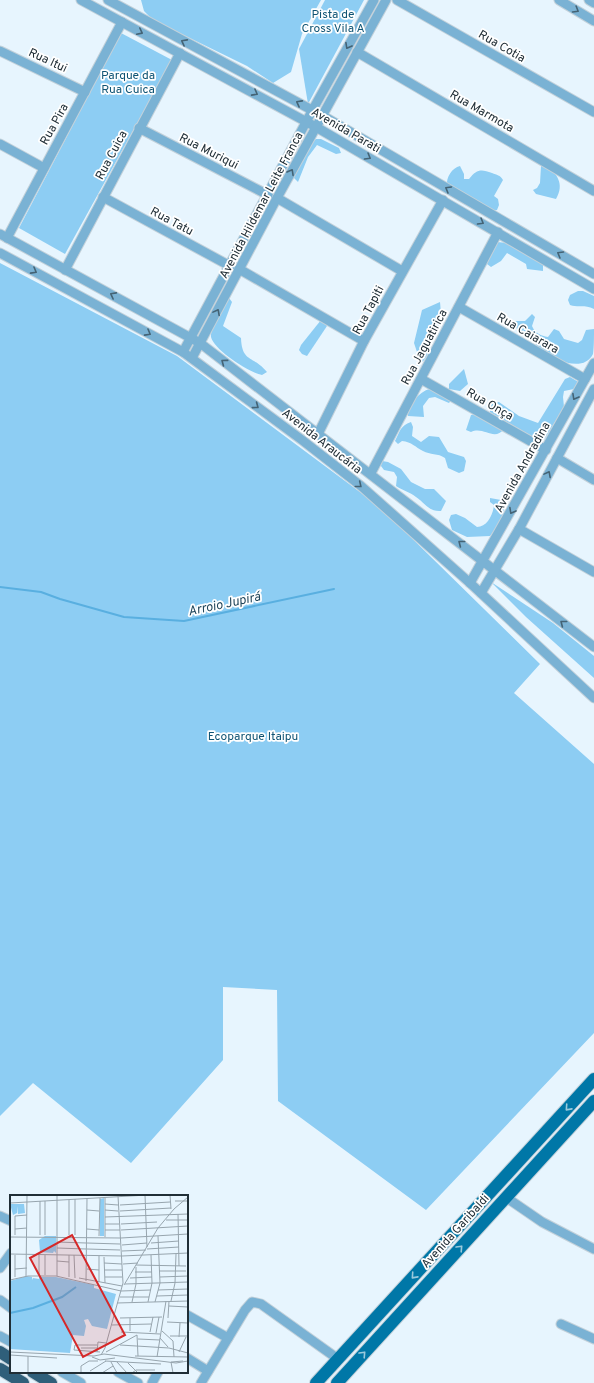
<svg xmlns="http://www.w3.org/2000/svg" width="594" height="1383" font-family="Overpass,sans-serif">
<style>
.green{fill:#8dcdf3}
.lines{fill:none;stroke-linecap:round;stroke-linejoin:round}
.stream{stroke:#59afe0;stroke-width:2}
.minor-casing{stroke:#c3d1da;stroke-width:11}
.major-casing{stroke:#c3d1da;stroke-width:14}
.highway-casing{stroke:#c3d1da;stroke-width:14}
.minor{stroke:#7ab2d4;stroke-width:9}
.major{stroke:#0077a7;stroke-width:12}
.highway{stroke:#2f5f7a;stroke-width:12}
.oneway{stroke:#446375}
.oneway2{stroke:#99c9dc}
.labels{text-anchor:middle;stroke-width:3.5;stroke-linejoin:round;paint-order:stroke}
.park-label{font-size:12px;fill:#0f5474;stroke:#fff}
.street-label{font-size:12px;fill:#202e36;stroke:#fff}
.water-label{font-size:13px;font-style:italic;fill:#20465b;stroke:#fff}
.inset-river{fill:none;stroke:#59afe0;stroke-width:2}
.inset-road{fill:none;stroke:#97a5ae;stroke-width:1}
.view{fill:#d62828;fill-opacity:0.15;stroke:#d62828;stroke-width:2}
.inset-edge{fill:none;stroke:#202e36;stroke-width:2}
</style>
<rect width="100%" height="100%" fill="#e7f5fe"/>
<!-- green -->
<g class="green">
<polygon points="141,0 321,0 302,34 291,72 273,83 247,66 153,20 144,11"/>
<polygon points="325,0 364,0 308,104 299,49"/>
<polygon points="121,33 172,60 65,254 19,228"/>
<polygon points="316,139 321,139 339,148 341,153 336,154 317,145 308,157 298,182 294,178 293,173 312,142"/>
<path d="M545,165C557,173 565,184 556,199L536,194L533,190L537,188L540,183L541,166Z"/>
<path d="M460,166L464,174V179H469C477,169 481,169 492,173C497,175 500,175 503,180L494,196L498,199L499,205L497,210L491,211L447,186C446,177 452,168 460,166Z"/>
<polygon points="497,242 507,243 543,262 543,271 527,269 526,264 507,253 501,261 491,267 487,264 487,259"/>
<polygon points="0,263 177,356 380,507 540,664 514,693 594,764 594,1033 426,1210 278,1101 277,990 223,987 223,1060 131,1163 33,1083 0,1116"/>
<path d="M578,291H583L594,296V309C584,304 579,308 570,305L568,300L570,295Z"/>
<path d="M229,298L232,302L223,326L241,338C242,363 253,355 267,372L262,375C250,373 214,350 211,337C210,329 224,305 229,298Z"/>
<path d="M440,302C442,322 441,322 432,339C425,351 433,355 417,366V352L414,343L422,310Z"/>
<path d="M532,314L535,317L532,326C535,333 541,336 548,337L554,329L559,331L564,339L578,343L582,340L586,330L594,329C594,336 594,348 593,354C583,374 553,359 539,349C536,346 535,342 532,339C526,334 520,334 515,326V321H525Z"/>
<polygon points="321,320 325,322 327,326 307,356 302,354 299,350 301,345"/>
<polygon points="464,369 468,384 460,391 449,389 449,384"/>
<polygon points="570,377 580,383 574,389 564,391 563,397 564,407 544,440 533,437 490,412 490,406 494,402 499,402 519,416 538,423 565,379"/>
<path d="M430,389L452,399L449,403L435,397L429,398L423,406L424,417L408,416C408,406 419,391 430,389Z"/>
<path d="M476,414L504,429C494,442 484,426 471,432L466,430L471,415Z"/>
<path d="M411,422L413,427L412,436L421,442L429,436L439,437L448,452L464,457L466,461L464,471L459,473L448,468L445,458C438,453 430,455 423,451C415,447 412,442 402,441L398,444L395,441C400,431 400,426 411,422Z"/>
<path d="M382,461L388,462L401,469L411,482L425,489H434L446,501L441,511C429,512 425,503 416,497C410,492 402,490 396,486L397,477L394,472L384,470L381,466Z"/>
<path d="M490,498L501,500C509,513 497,527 490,536L467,537L452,530L449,520L451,515L456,514L465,518L477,527C487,527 493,515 494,505L490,502Z"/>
<polygon points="491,582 553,623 594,656 594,678 526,617"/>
</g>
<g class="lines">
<!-- stream -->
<polyline class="stream" points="0,587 41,592 60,599 124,617 184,621 334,589"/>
<defs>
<g id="minor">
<polyline points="81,0 316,127 594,289"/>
<polyline points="108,0 323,116 594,274"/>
<polyline points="397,0 594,112"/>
<polyline points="559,0 594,21"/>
<polyline points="589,0 594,3"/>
<polyline points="0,51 85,92"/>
<polyline points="357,52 594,191"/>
<polyline points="139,128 268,195"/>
<polyline points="0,144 44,168"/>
<polyline points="103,197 230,266"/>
<polyline points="277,198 402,271"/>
<polyline points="0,234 200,343 594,647"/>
<polyline points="7,238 122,22"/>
<polyline points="0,253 183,352 302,440 361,486 470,583 594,698"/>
<polyline points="239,269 364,341"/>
<polyline points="65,270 180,53"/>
<polyline points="459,307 585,379"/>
<polyline points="183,352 312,111 374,0"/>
<polyline points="192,358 277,198 386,0"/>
<polyline points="421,379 546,450"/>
<polyline points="318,434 364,341 443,200"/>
<polyline points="557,458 594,480"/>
<polyline points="371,473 498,232"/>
<polyline points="519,529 594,572"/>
<polyline points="470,583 594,363"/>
<polyline points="481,593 519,529 594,389"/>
<polyline points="507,1198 542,1222 594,1249"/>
<polyline points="0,1216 11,1221"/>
<polyline points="0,1268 11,1253"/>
<polyline points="0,1300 11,1308"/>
<polyline points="187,1315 228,1338"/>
<polyline points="561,1324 594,1339"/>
<polyline points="0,1336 11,1342"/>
<polyline points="187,1358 208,1371"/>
<polyline points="62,1372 81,1383"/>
<polyline points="118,1372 138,1383"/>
<polyline points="152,1383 158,1372"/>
<polyline points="201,1383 245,1310 252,1302 261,1304 338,1359"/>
</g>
<g id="major">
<polyline points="316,1383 594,1079"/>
<polyline points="337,1383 594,1101"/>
</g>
<g id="highway">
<polyline points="0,1352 11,1359"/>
<polyline points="0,1369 23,1383"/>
<polyline points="33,1372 51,1383"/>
</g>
</defs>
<!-- minor casing -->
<use href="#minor" class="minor-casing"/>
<!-- major casing -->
<use href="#major" class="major-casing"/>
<!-- highway casing -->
<use href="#highway" class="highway-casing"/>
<!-- minor -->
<use href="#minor" class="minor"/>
<!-- major -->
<use href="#major" class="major"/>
<!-- highway -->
<use href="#highway" class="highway"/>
</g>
<!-- one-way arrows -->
<defs><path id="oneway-chevron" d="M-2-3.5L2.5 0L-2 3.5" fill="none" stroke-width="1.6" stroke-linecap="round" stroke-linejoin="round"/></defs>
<g class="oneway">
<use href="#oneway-chevron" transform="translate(576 10) rotate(31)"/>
<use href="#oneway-chevron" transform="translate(140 32) rotate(27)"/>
<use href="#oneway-chevron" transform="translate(184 42) rotate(-152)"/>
<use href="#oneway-chevron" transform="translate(348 46) rotate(119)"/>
<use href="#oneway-chevron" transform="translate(255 93) rotate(29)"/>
<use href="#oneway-chevron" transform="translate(299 103) rotate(-152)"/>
<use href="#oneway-chevron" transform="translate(368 157) rotate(30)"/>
<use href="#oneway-chevron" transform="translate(291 172) rotate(-61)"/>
<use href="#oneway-chevron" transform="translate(448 189) rotate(-150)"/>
<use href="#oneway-chevron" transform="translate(481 222) rotate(30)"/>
<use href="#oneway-chevron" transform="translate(560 254) rotate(-150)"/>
<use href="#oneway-chevron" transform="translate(34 271) rotate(29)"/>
<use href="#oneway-chevron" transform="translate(113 295) rotate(-152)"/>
<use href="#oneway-chevron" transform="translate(217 312) rotate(-62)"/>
<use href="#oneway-chevron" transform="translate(148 333) rotate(29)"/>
<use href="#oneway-chevron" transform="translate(224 362) rotate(-143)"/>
<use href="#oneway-chevron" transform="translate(575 397) rotate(119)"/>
<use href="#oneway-chevron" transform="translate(256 406) rotate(37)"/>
<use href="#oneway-chevron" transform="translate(548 474) rotate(-62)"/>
<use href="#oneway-chevron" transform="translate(359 485) rotate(39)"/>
<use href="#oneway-chevron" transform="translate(512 511) rotate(119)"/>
<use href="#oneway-chevron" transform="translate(461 543) rotate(-142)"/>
<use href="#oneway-chevron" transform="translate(563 623) rotate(-142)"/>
</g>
<g class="oneway2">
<use href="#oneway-chevron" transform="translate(568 1108) rotate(132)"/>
<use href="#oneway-chevron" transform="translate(460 1248) rotate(-47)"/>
<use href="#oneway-chevron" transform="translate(414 1276) rotate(132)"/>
<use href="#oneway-chevron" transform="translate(363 1354) rotate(-47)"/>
</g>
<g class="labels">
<!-- park labels -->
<g class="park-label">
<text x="333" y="18">Pista de<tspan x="333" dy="14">Cross Vila A</tspan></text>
<text x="128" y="79">Parque da<tspan x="128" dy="14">Rua Cuica</tspan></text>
<text x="253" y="740">Ecoparque Itaipu</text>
</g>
<!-- street labels -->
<g class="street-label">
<text transform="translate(502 46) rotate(30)" y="4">Rua Cotia</text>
<text transform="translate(48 60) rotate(25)" y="4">Rua Itui</text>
<text transform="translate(482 111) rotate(30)" y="4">Rua Marmota</text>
<text transform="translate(54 124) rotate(-61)" y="4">Rua Pira</text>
<text transform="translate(346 130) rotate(30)" y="4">Avenida Parati</text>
<text transform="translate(209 151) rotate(27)" y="4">Rua Muriqui</text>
<text transform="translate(111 155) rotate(-62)" y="4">Rua Cuica</text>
<text transform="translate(261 205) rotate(-62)" y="4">Avenida Hildemar Leite Franca</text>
<text transform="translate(172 221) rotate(28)" y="4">Rua Tatu</text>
<text transform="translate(368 310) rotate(-62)" y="4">Rua Tapiti</text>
<text transform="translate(528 333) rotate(30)" y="4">Rua Caiarara</text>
<text transform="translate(424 347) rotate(-62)" y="4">Rua Jaguatirica</text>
<text transform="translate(490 404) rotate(30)" y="4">Rua Onça</text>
<text transform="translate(322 441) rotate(38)" y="4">Avenida Araucária</text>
<text transform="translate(522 467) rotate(-61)" y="4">Avenida Andradina</text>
<text transform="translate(455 1231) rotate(-48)" y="4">Avenida Garibaldi</text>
</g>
<!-- water labels -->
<g class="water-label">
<text transform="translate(224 603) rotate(-12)" y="5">Arroio Jupirá</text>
</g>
</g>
<!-- overview -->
<g transform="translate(10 1195)">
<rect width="178" height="178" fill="#e7f5fe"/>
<path d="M94,3V41H90V4ZM0,9H14L15,18L8,19L7,11V18L3,20ZM35,41H46V58L44,56L43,58L30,57L29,45ZM17,81L22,82V85L23,83L29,84V82H46L84,90V93L106,99L97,134L82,131L78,124L74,125L76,131L74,141L63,140L60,158L0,154V86Z" fill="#8dcdf3"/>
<path class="inset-river" d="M0,118L23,113L52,102L66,92"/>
<path class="inset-road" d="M47,0V81M135,0L137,52M160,0L161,14M95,3V42M35,6V40M165,6H178M0,8L137,0M95,9L108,10M110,10L160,7M77,15L89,16M95,15L108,16M110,16L161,13M168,19L169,71M95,22L178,19M156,25H178M95,29H109M111,29L147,27M5,34L17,33M77,34L89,35M95,35H110M111,35L178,31M5,40V21L17,20M30,40V6M59,40V5M65,40V4M89,41L90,3M0,42L111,43L178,39M47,47L76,48M77,48L110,49M141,48L169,46M112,50L137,48M47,53L76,54M77,54L110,55M137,54L169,52M112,56L136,55M0,59L112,61L178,58M5,60V82M35,60V80M64,60L65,83M94,62L95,88M47,66L59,67M94,68L112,69M113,69L128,68M126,70L176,71M5,74L17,73M77,74L89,75M94,75H112M149,76H176M125,77H142M29,80V60M16,81L17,0M59,82V60M95,82H112M150,82L178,81M69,83L112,91M120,83L142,82M0,85L18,81H46L111,96L141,95M76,86L77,3M89,87V61M115,89L178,87M114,90L148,33L164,14L178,2M148,95L178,94M147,101L178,100M110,102H139M161,106L165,88L166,59M122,107L126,89V72M138,107L142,88L141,60M145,107L150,88L148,41M107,108L178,106M159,111L178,112M110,123L152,122M120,123V136M158,123L159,106M157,127L178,128M102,130L141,129M152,136L163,146L164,162M111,137L150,139M140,137L143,122M146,138L149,122M160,141H178M169,142L170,128M150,143L158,152M128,144L150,145M87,150H65L64,155L90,157M110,150L159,153L178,158M71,153H87M0,157L84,161L94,159L166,168L178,166M87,157L88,147L96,148M96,157L127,140L128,161M169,157L176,142M0,160L47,163M91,160L95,153L113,88L108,1M18,161V178M125,161L178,162M82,162L90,165L105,163M147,162L156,106M95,166L151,169M101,167L107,178M107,167L117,178M118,168L128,178M80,176L96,166M71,178V171L79,166H88M92,178L103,171M122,178L126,175H145M163,178L161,167L173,166"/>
<path class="view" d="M62,40L115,140L73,162L20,63Z"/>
<rect width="178" height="178" class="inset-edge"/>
</g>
</svg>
